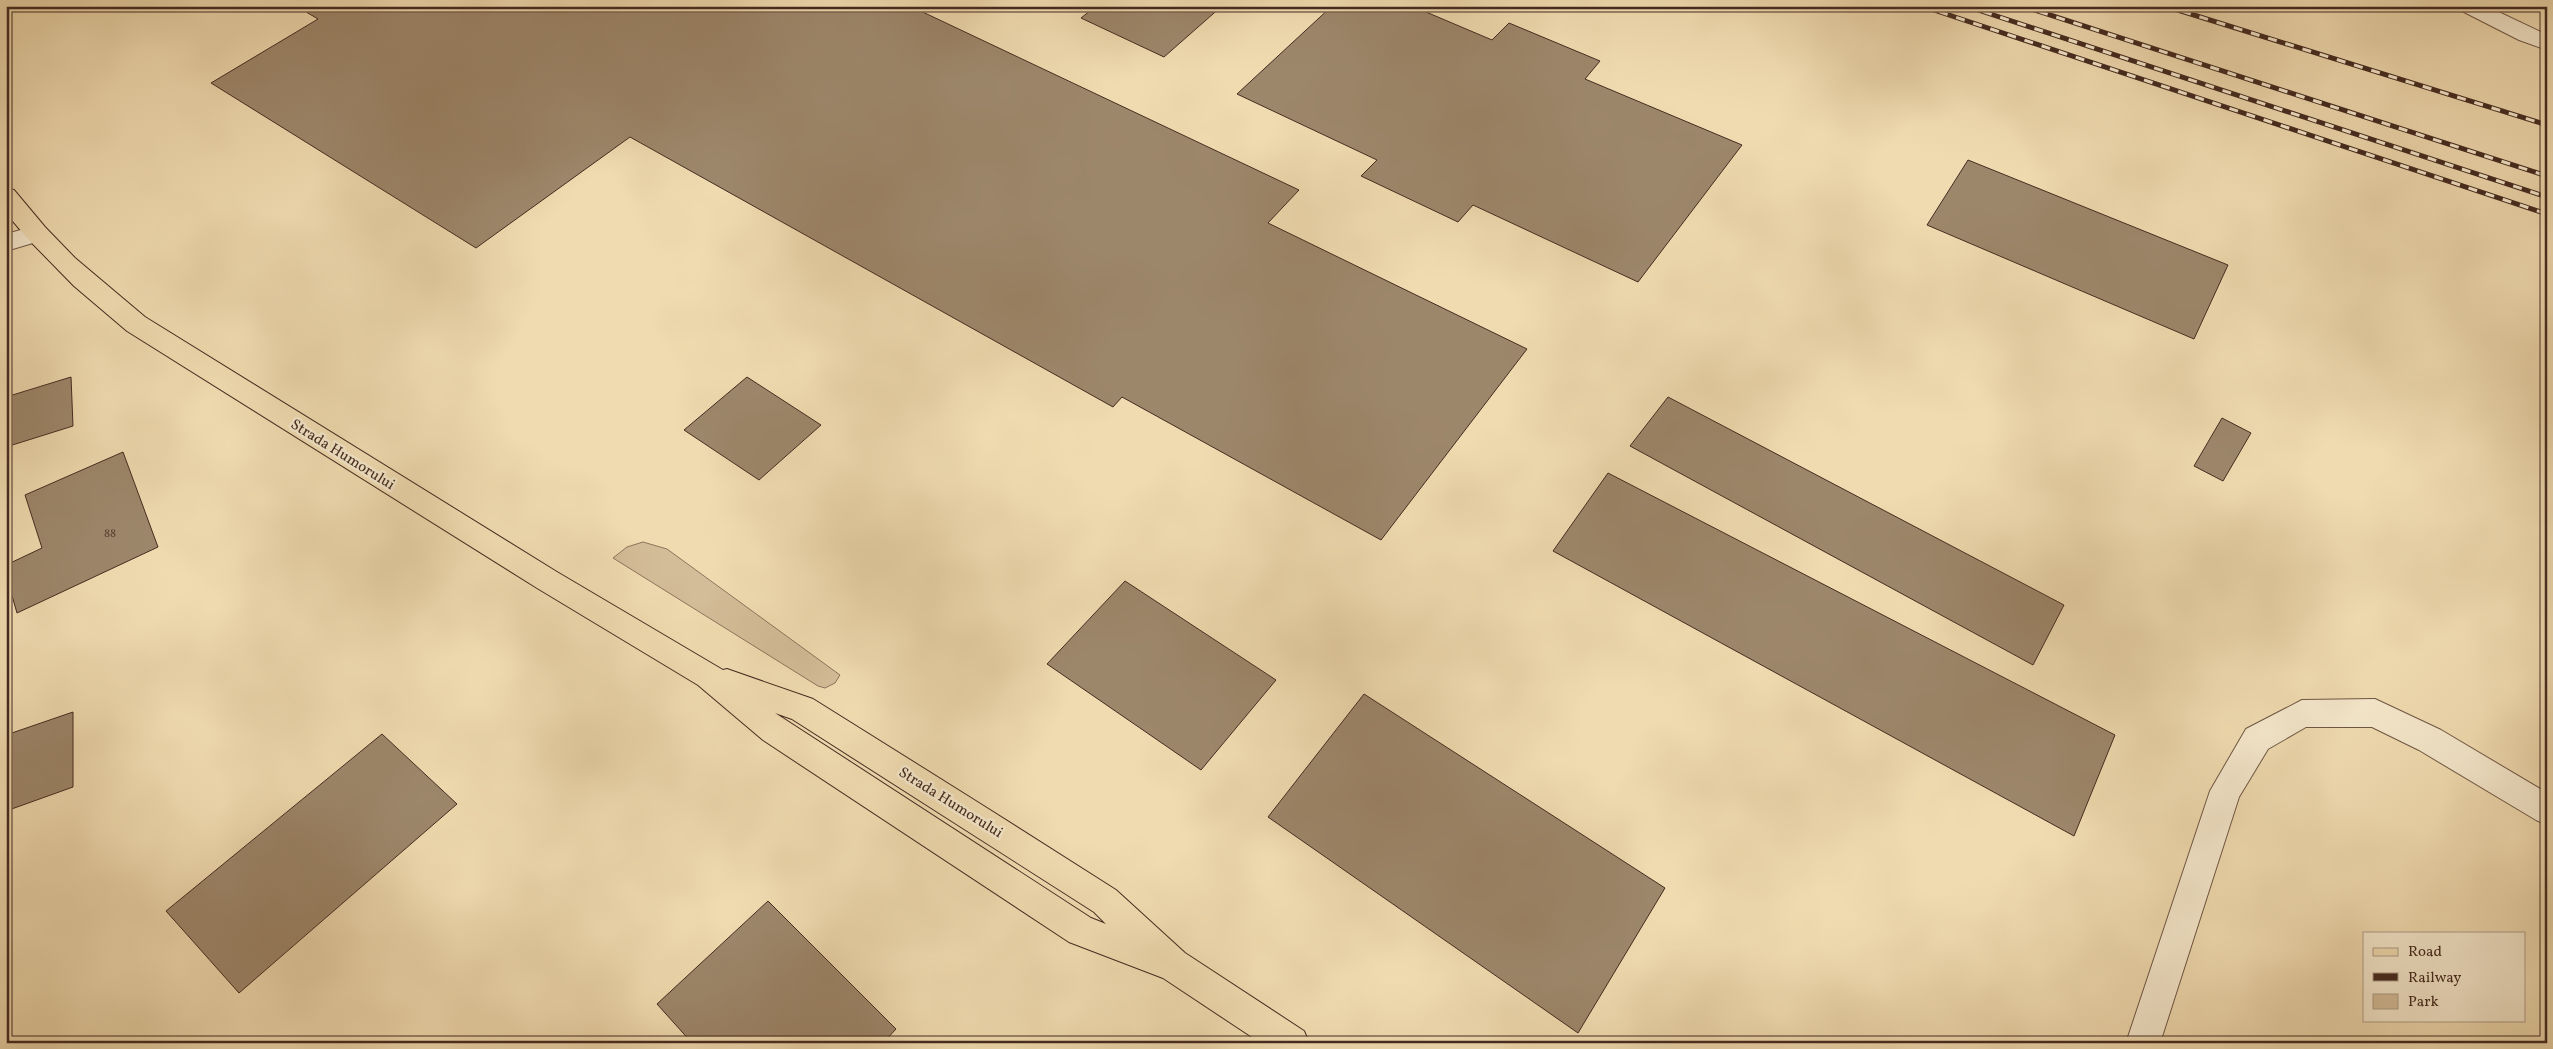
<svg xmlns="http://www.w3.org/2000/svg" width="2553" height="1049" font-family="Vollkorn,serif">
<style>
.green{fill:#d3bd98;stroke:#8c745c}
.building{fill:#9d876b;stroke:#442b21}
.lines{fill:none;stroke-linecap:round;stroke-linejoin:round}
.service-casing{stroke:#6f5745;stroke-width:2}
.minor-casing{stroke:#6f5745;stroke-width:2}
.primary-casing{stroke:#442b21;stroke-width:2}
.service{fill:#f5e8cc;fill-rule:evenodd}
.minor{fill:#f5e8cc;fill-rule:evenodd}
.primary{fill:#f0dbb0;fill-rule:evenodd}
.rail-casing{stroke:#442b21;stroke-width:5}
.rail{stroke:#f5e8cc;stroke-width:3;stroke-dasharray:9;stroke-linecap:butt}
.labels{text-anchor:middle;stroke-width:5;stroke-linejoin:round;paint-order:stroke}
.number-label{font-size:12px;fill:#5a4234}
.street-label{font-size:15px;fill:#442b21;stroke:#f5e8cc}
</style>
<rect width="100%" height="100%" fill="#f0dbb0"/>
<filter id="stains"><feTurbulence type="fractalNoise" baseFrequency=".004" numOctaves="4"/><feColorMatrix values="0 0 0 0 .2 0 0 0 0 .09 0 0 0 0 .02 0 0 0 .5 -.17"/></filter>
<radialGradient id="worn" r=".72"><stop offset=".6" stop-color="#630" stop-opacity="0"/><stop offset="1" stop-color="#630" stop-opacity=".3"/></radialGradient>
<!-- green -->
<polygon class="green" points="643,542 667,549 840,675 835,683 825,688 818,686 613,558 627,547"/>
<!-- building -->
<g class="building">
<polygon points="296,6 910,6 1299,190 1268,223 1527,349 1381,540 1122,397 1113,407 630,137 476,248 211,83 318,19"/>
<polygon points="1096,6 1222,6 1164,57 1081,18"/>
<polygon points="1332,6 1412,6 1492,40 1509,23 1600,61 1585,79 1742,145 1638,282 1473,205 1458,222 1361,176 1377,160 1237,94"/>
<polygon points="1968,160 2228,265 2194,339 1927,225"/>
<polygon points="71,377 73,426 6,447 6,397"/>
<polygon points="747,377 821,425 759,480 684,430"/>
<polygon points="1668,397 2064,605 2033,665 1630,446"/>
<polygon points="2222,418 2251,433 2223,481 2194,466"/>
<polygon points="123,452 158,547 17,613 6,575 6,565 42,548 25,495"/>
<polygon points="1608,473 2115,735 2074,836 1553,551"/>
<polygon points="1125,581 1276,680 1201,770 1047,664"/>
<polygon points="1364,694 1665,888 1578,1033 1268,817"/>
<polygon points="73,712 73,787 6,811 6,735"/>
<polygon points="382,734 457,804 239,993 166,911"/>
<polygon points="768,901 896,1029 883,1043 692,1043 657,1004"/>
</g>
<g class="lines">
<defs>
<polygon id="service" points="2375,699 2441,730 2547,793 2547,825 2536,820 2419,750 2372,727 2306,727 2268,749 2239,797 2160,1043 2126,1043 2210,791 2246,729 2302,700"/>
<g id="minor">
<polygon points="2459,6 2486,6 2547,35 2547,50 2519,40 2462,11"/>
<polygon points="35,226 43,228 47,234 43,240 6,251 6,234"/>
</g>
<path id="primary" d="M6,188L14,190L45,227L75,258L145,317L557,572L723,670L727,669L813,699L979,803L1116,890L1185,953L1304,1031L1309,1043H1261L1163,978L1069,942L763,740L698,685L537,588L127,331L74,286L28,239L6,213ZM775,713L792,719L1094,912L1106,924L1091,918Z"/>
</defs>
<!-- service casing -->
<use href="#service" class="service-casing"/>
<!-- minor casing -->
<use href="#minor" class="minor-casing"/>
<!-- primary casing -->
<use href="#primary" class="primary-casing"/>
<!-- service -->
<use href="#service" class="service"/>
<!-- minor -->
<use href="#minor" class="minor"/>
<!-- primary -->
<use href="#primary" class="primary"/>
<defs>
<g id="rail">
<polyline points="1922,6 2547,214"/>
<polyline points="1966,6 2547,197"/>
<polyline points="2022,6 2547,176"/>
<polyline points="2165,6 2547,125"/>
</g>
</defs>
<!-- rail casing -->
<use href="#rail" class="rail-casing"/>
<!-- rail -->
<use href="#rail" class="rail"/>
</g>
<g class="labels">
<!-- number labels -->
<g class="number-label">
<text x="110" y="537">88</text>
</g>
<!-- street labels -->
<g class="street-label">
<text transform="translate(343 454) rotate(32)" y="5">Strada Humorului</text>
<text transform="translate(951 802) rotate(32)" y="5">Strada Humorului</text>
</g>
</g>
<!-- margin -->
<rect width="2553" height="1049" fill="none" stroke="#f0dbb0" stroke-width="25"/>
<rect x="8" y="8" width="2538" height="1034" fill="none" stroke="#442b21" stroke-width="2.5"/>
<rect x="12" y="12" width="2528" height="1024" fill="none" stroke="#442b21"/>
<!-- legend -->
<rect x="2363" y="932" width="162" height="90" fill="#f5e8cc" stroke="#ae9c88"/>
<rect x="2373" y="948" width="25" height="8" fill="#f0dbb0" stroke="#ae9c88"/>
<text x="2408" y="956" font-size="15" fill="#442b21">Road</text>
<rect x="2373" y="973" width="25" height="8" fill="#442b21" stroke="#ae9c88"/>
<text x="2408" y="982" font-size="15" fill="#442b21">Railway</text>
<rect x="2373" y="994" width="25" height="15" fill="#d3bd98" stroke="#ae9c88"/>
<text x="2408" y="1006" font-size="15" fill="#442b21">Park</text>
<rect width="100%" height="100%" filter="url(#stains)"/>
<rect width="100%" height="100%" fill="url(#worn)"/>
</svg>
